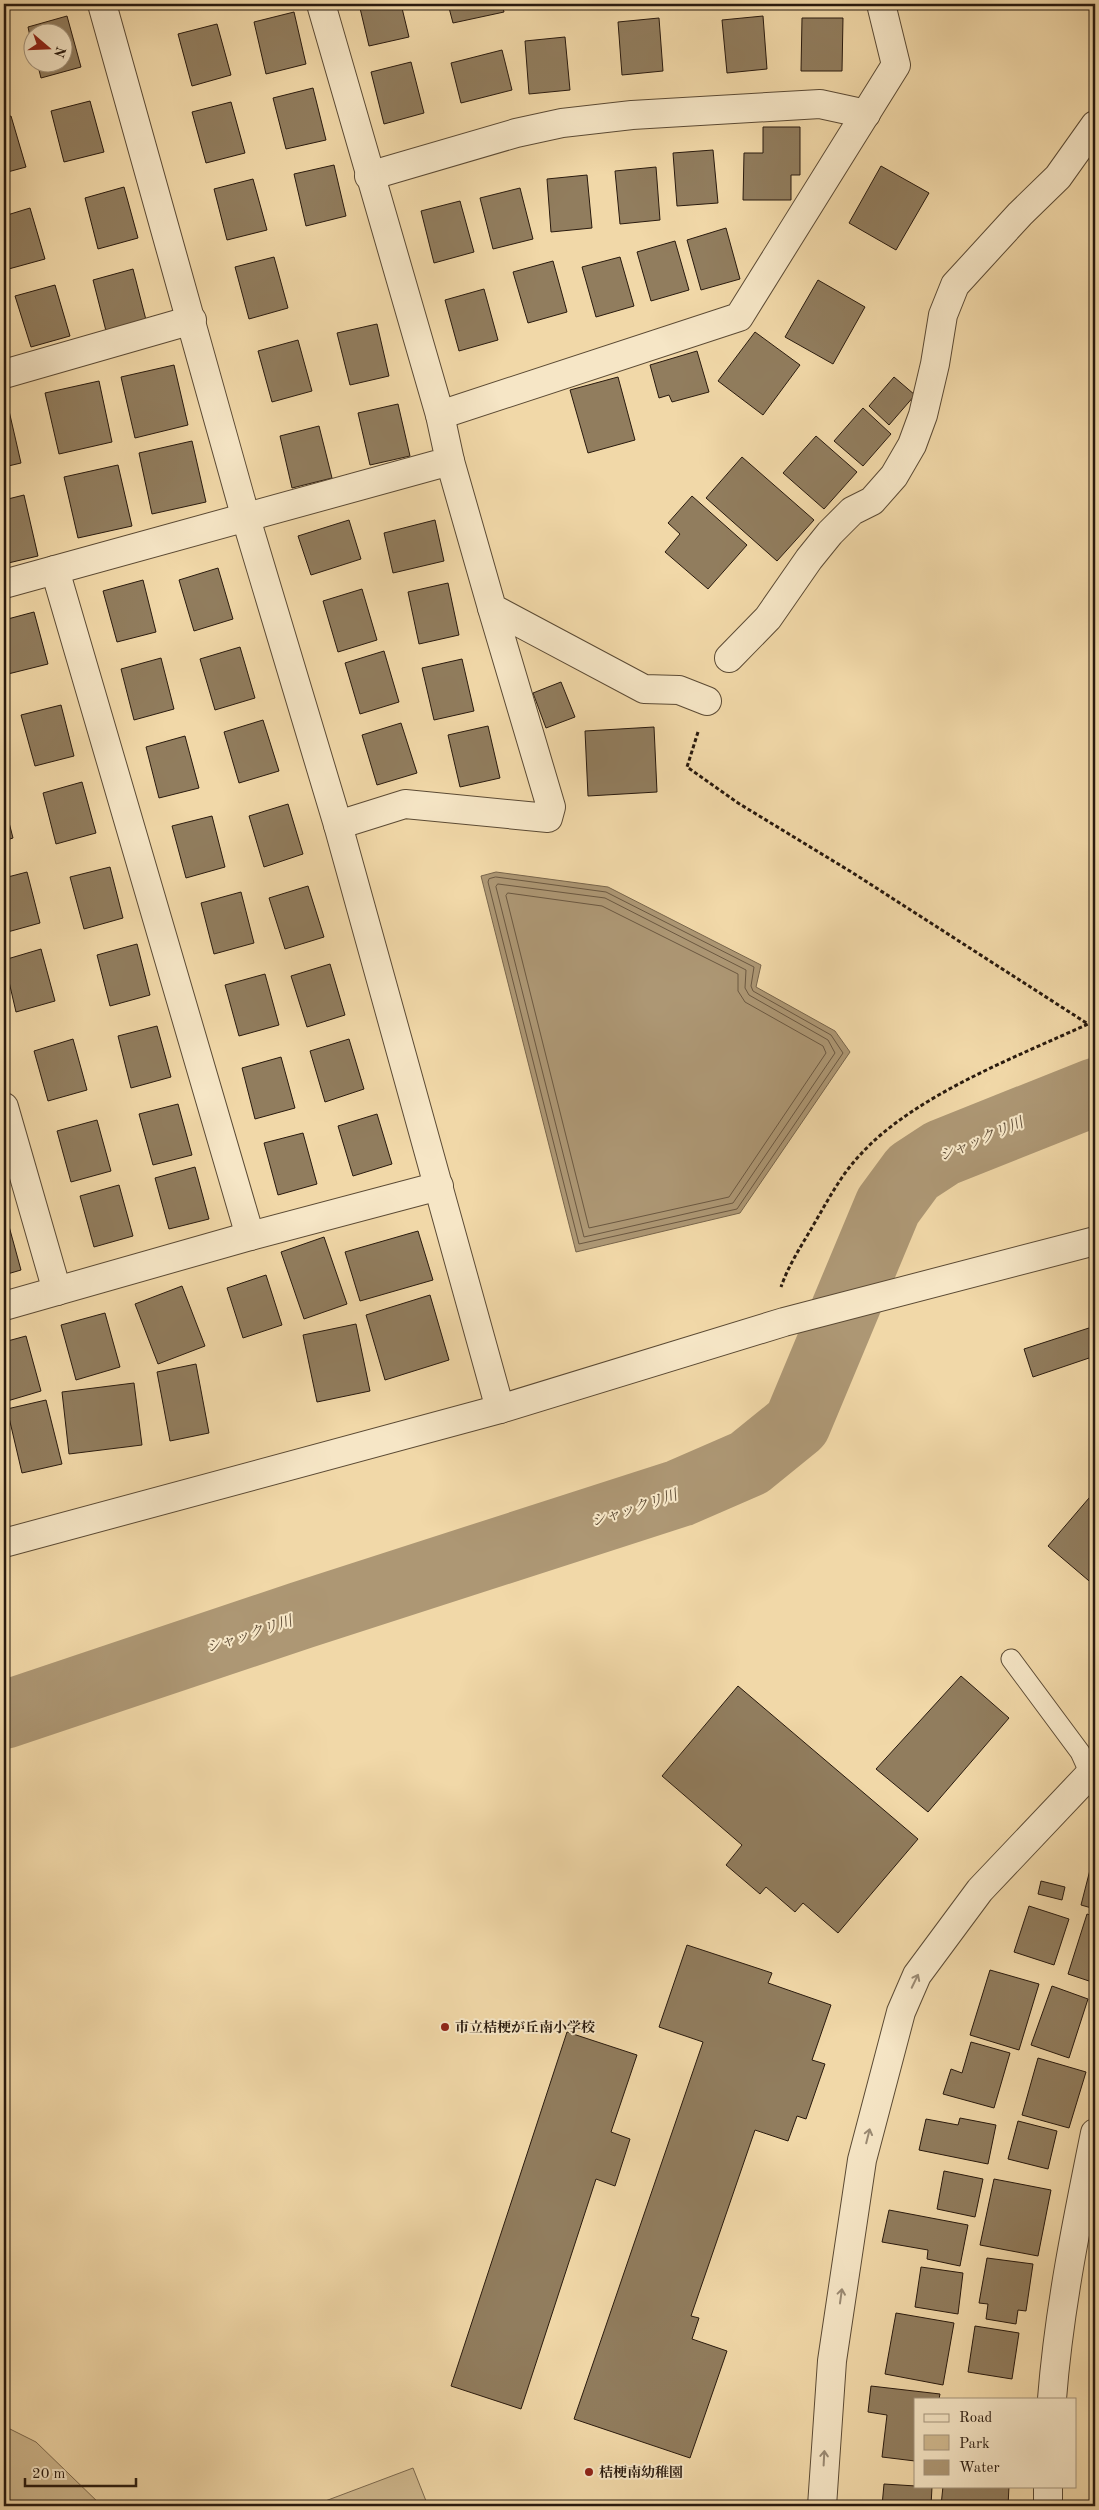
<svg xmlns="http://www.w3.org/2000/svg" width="1099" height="2510" font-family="'Old Standard TT','Noto Serif JP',serif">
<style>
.green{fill:#cfb88e;stroke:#7c694e}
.water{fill:#ad9774;stroke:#78654b}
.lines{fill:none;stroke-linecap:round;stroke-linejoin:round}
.shore{stroke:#6b5841;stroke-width:1}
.river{stroke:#ad9774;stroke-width:68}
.building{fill:#917d5e;stroke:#291a0e}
.service-casing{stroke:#5b4a34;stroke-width:21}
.minor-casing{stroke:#5b4a34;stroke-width:30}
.tertiary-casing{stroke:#5b4a34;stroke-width:30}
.path{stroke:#291a0e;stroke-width:3;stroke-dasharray:4 2.5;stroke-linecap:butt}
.service{stroke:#f6e6c6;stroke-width:19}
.minor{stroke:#f6e6c6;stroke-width:28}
.tertiary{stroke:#f6e6c6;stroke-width:28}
.oneway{stroke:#9a8a73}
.poi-dot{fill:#8f2418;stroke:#f6e6c6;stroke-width:2}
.labels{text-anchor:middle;stroke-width:4;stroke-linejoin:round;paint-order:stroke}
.poi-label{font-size:14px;font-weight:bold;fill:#291a0e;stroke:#f6e6c6;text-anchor:start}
.water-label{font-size:15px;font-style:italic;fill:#5e4c37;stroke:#f6e6c6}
</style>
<rect width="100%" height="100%" fill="#f1d8a8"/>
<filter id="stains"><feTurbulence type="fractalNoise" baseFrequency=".004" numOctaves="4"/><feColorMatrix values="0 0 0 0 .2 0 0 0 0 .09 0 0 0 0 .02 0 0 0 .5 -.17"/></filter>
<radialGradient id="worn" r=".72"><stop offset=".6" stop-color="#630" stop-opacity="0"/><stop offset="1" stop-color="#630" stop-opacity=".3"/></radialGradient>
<!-- green -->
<g class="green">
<polygon points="4,2426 36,2442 102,2506 4,2506"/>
<polygon points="413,2468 428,2506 312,2506"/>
</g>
<!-- water -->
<polygon class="water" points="496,872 608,887 761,965 756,987 835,1031 850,1052 740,1213 576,1252 481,876"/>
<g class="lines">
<!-- shore -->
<g class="shore">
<polygon points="496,877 606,892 754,967 751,986 753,991 831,1035 843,1053 737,1209 579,1244 488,882 489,879"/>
<polygon points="498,884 605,898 746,970 745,988 749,995 828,1040 835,1053 733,1203 584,1237 496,887"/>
<polygon points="508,893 602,906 738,974 738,991 745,1002 823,1046 826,1053 729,1197 589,1228 506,896"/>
</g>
<!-- river -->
<polyline class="river" points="4,1715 302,1615 680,1493 749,1463 797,1424 888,1206 913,1172 942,1153 1095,1092"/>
</g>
<!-- building -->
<g class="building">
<polygon points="359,4 401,4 409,37 369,46"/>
<polygon points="448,4 502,4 504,12 453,23"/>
<polygon points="529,4 548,4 530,8"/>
<polygon points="294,12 306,64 266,74 254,22"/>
<polygon points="67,16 81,67 41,78 37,62 62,62 62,32 32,32 32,46 28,27"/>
<polygon points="763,16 767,69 727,73 722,20"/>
<polygon points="659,18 663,71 622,75 618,22"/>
<polygon points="802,18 843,18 842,71 801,71"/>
<polygon points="217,24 231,75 192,86 178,34"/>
<polygon points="565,37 570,90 529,94 525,41"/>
<polygon points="502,50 512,90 461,103 451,63"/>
<polygon points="411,62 424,113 384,124 371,72"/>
<polygon points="313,88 326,140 286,149 273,98"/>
<polygon points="90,101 104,152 64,162 51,111"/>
<polygon points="231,102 245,153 206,163 192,112"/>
<polygon points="11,116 26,167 4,173 4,118"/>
<polygon points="763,127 800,127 800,175 791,175 791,200 743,200 744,153 763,153"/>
<polygon points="713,150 718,203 677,206 673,153"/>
<polygon points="334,165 346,216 306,226 294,174"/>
<polygon points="881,166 929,193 896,250 849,223"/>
<polygon points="656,167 660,220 620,224 615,171"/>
<polygon points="587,175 592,228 551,232 547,179"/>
<polygon points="253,179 267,230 227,240 214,189"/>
<polygon points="124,187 138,238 98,249 85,198"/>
<polygon points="520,188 533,239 493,249 480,198"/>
<polygon points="460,201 474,252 434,263 421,211"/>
<polygon points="30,208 45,259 5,270 4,216"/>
<polygon points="726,228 740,279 701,290 687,240"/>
<polygon points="675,241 689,290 651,301 637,252"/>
<polygon points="274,257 288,308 249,319 235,267"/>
<polygon points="620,257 634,306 596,317 582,267"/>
<polygon points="553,261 567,312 528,323 513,272"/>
<polygon points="133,269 146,320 106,331 93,280"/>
<polygon points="818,280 865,307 833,364 785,337"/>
<polygon points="55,285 70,336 31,347 15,296"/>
<polygon points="484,289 498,340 459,351 445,300"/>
<polygon points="377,324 389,376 350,385 337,333"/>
<polygon points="755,332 800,365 763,415 718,381"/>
<polygon points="298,340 312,391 272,402 258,351"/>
<polygon points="697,351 709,392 672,402 669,395 659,398 650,365"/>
<polygon points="174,365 188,425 135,438 121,377"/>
<polygon points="618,377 635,440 588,453 570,390"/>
<polygon points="894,377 915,395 889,425 869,406"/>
<polygon points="99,381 112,442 59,454 45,393"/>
<polygon points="7,402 21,463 4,467 4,403"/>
<polygon points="398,404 410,456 370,465 358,413"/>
<polygon points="863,408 891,434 863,466 834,441"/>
<polygon points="319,426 332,478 292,488 280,436"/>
<polygon points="816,436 857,472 824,509 783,473"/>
<polygon points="192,441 206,502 152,514 139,453"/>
<polygon points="742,457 814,520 777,561 706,498"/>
<polygon points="118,465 132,526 78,538 64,477"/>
<polygon points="24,495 38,556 4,564 4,500"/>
<polygon points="692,496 747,545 708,589 665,552 680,534 668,523"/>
<polygon points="349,520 361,559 311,575 298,536"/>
<polygon points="435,520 444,561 393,573 384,533"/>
<polygon points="218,568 233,619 194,631 179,580"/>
<polygon points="143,580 156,632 117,642 103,591"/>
<polygon points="448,583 459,635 419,644 408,592"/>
<polygon points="362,589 377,640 338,652 323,601"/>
<polygon points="34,612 48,664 8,674 4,659 4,620"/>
<polygon points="240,647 255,698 215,710 200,659"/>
<polygon points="384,651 399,702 360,714 345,663"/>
<polygon points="161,658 174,709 134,720 121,669"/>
<polygon points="462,659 474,711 434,720 422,668"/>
<polygon points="561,682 575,717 546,728 533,693"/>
<polygon points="61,705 74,756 35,766 21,715"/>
<polygon points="263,720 279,771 239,783 224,732"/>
<polygon points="401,723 417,773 377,785 362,735"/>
<polygon points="488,726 500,778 460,787 448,735"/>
<polygon points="654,727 657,792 588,796 585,731"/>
<polygon points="185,736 199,788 159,798 146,747"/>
<polygon points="82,782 96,833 56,844 43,793"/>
<polygon points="4,803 13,838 4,841"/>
<polygon points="288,804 303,854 264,867 249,816"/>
<polygon points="212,816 225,867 186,878 172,826"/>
<polygon points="110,867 123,918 84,929 70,877"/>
<polygon points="27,872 40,923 4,933 4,878"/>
<polygon points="308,886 324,937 285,949 269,898"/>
<polygon points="241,892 254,943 214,954 201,903"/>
<polygon points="137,944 150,995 110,1006 97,955"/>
<polygon points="41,949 55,1001 16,1012 4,960"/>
<polygon points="330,964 345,1015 307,1027 291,976"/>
<polygon points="265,974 279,1025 239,1036 225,985"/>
<polygon points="157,1026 171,1077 131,1088 118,1036"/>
<polygon points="73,1039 87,1090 48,1101 34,1051"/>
<polygon points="349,1039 364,1089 325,1102 310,1051"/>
<polygon points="281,1057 295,1108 255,1119 242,1068"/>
<polygon points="178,1104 192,1155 153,1165 139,1114"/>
<polygon points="377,1114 392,1164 353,1176 338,1126"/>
<polygon points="97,1120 111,1171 71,1182 57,1131"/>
<polygon points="303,1133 317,1184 278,1195 264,1143"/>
<polygon points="195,1167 209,1219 169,1229 155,1178"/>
<polygon points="119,1185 133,1236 94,1247 80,1196"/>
<polygon points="7,1219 21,1270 4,1275 4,1220"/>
<polygon points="418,1231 433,1280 360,1301 345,1252"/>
<polygon points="324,1237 347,1304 304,1319 281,1252"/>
<polygon points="266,1275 282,1325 243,1338 227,1288"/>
<polygon points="182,1286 205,1346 158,1364 135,1304"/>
<polygon points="430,1295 449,1360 385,1380 366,1315"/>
<polygon points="105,1313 120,1367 76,1380 61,1325"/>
<polygon points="356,1324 370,1391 317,1402 303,1335"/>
<polygon points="1092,1327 1095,1337 1095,1356 1033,1377 1024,1349"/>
<polygon points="26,1336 41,1391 4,1402 4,1342"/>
<polygon points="196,1364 209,1433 170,1441 157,1372"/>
<polygon points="134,1383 142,1445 69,1454 62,1392"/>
<polygon points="46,1400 62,1464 22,1473 7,1409"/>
<polygon points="1095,1491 1095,1586 1048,1546"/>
<polygon points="961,1676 1009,1718 928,1812 876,1769"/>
<polygon points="738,1686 918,1839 838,1933 803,1903 795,1912 766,1887 760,1894 726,1865 742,1845 662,1776"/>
<polygon points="1091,1866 1095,1867 1095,1909 1081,1905"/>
<polygon points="1041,1881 1065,1887 1062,1900 1038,1894"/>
<polygon points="1029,1906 1069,1919 1054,1965 1014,1952"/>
<polygon points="1087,1914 1095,1917 1095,1983 1068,1974"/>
<polygon points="687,1945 772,1973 768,1983 831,2005 812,2060 825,2064 806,2119 797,2116 788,2141 755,2130 691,2316 699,2318 692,2339 727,2351 690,2458 574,2419 703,2042 659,2027"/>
<polygon points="990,1970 1039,1984 1019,2050 970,2035"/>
<polygon points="1052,1986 1088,1999 1069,2058 1031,2045"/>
<polygon points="567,2032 637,2055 611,2132 630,2139 615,2186 596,2179 521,2409 451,2386"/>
<polygon points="971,2042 1010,2053 994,2108 943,2094 951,2069 962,2073"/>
<polygon points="1038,2058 1086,2072 1069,2128 1022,2115"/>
<polygon points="960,2118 996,2125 988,2164 919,2150 926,2119 958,2125"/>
<polygon points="1018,2121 1057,2131 1048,2169 1008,2159"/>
<polygon points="944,2171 983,2179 975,2217 937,2209"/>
<polygon points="994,2179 1051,2190 1038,2256 980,2245"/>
<polygon points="889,2210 968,2225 960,2266 927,2259 928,2250 882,2242"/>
<polygon points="987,2258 1033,2264 1026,2311 1018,2310 1016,2324 986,2319 988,2304 979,2303"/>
<polygon points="921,2267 963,2273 958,2314 915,2307"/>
<polygon points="896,2313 954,2323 943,2385 885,2374"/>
<polygon points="975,2326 1019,2333 1012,2379 968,2372"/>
<polygon points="871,2386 940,2394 939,2399 915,2399 915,2461 882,2457 887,2415 868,2412"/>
<polygon points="884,2484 932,2487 931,2506 882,2506"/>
<polygon points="943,2486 1009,2486 1008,2506 941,2506"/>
</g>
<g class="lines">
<defs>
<polyline id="service" points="1011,1659 1080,1752 1090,1774"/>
<g id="minor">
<polyline points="102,4 245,515 338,825 500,1409"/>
<polyline points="369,176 516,133 562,123 632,115 820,104 866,114"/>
<polyline points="4,374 192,320"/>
<polyline points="440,415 739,317 896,65 881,4"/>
<polyline points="450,461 492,608 644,689 679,690 707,701"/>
<polyline points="55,570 250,1236"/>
<polyline points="4,584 450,461 440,415 321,4"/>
<polyline points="729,658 768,618 809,559 830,533 852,511 872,501 894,476 912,445 923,415 935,364 943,315 955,285 1020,214 1058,177 1095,125"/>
<polyline points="338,825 405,804 548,818 551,807 492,608"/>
<polyline points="4,1107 57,1291"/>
<polyline points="4,1306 250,1236 439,1186"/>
<polyline points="822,2506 832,2361 862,2160 901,2012 917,1975 980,1890 1090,1774 1095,1772"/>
</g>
<g id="tertiary">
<polyline points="4,1543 500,1409 784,1322 1095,1241"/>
<path d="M1052,2399C1059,2309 1077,2221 1095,2133"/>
<polyline points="1048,2506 1048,2486"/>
</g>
</defs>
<!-- service casing -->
<use href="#service" class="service-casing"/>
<!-- minor casing -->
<use href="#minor" class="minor-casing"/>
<!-- tertiary casing -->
<use href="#tertiary" class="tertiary-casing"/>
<!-- path -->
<path class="path" d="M698,732L687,767L738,803L853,873L1088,1024C1016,1057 913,1096 860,1155C841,1175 828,1200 814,1224C802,1245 789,1264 781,1287"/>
<!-- service -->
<use href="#service" class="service"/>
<!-- minor -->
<use href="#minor" class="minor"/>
<!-- tertiary -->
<use href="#tertiary" class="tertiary"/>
</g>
<!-- one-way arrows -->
<defs><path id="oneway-shaft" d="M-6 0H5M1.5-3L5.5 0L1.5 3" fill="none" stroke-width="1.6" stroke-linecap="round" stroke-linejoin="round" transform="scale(1.25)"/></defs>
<g class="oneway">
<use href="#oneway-shaft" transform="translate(915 1981) rotate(-64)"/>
<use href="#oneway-shaft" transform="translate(868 2136) rotate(-76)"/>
<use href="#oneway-shaft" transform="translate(841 2296) rotate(-82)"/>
<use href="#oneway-shaft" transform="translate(824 2458) rotate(-87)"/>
</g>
<!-- markers -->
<g class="poi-dot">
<circle cx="445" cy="2027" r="5"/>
<circle cx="589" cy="2472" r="5"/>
</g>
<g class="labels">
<!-- poi labels -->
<g class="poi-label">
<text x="455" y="2032">市立桔梗が丘南小学校</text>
<text x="599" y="2477">桔梗南幼稚園</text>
</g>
<!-- water labels -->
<g class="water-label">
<text transform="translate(981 1139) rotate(-23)" y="5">シャックリ川</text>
<text transform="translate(634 1508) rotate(-18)" y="5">シャックリ川</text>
<text transform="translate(249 1634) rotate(-18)" y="5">シャックリ川</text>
</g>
</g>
<!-- margin -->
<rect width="1099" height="2510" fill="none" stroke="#f1d8a8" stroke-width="20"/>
<rect x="5" y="5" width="1089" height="2500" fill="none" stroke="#291a0e" stroke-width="2.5"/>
<rect x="10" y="10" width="1079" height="2490" fill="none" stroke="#291a0e"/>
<!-- legend -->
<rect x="914" y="2398" width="162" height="90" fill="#f6e6c6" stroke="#a4947c"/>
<rect x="924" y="2414" width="25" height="8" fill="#f6e6c6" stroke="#a4947c"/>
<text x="959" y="2422" font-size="15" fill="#291a0e">Road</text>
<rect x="924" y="2435" width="25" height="15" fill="#cfb88e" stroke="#a4947c"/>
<text x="959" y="2448" font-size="15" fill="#291a0e">Park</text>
<rect x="924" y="2460" width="25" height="15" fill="#ad9774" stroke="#a4947c"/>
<text x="959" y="2472" font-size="15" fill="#291a0e">Water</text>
<!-- north arrow -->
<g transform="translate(48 48) rotate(109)"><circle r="24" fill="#f6e6c6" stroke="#a4947c"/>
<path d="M0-4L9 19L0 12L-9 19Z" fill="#8f2418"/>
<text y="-8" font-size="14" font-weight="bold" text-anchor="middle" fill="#291a0e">N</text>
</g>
<!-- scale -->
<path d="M25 2478v8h111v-8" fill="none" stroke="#291a0e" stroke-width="2.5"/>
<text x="32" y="2478" font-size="15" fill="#291a0e" stroke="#f6e6c6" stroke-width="4" paint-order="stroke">20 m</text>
<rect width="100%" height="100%" filter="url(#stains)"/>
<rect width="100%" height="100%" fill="url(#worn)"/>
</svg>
